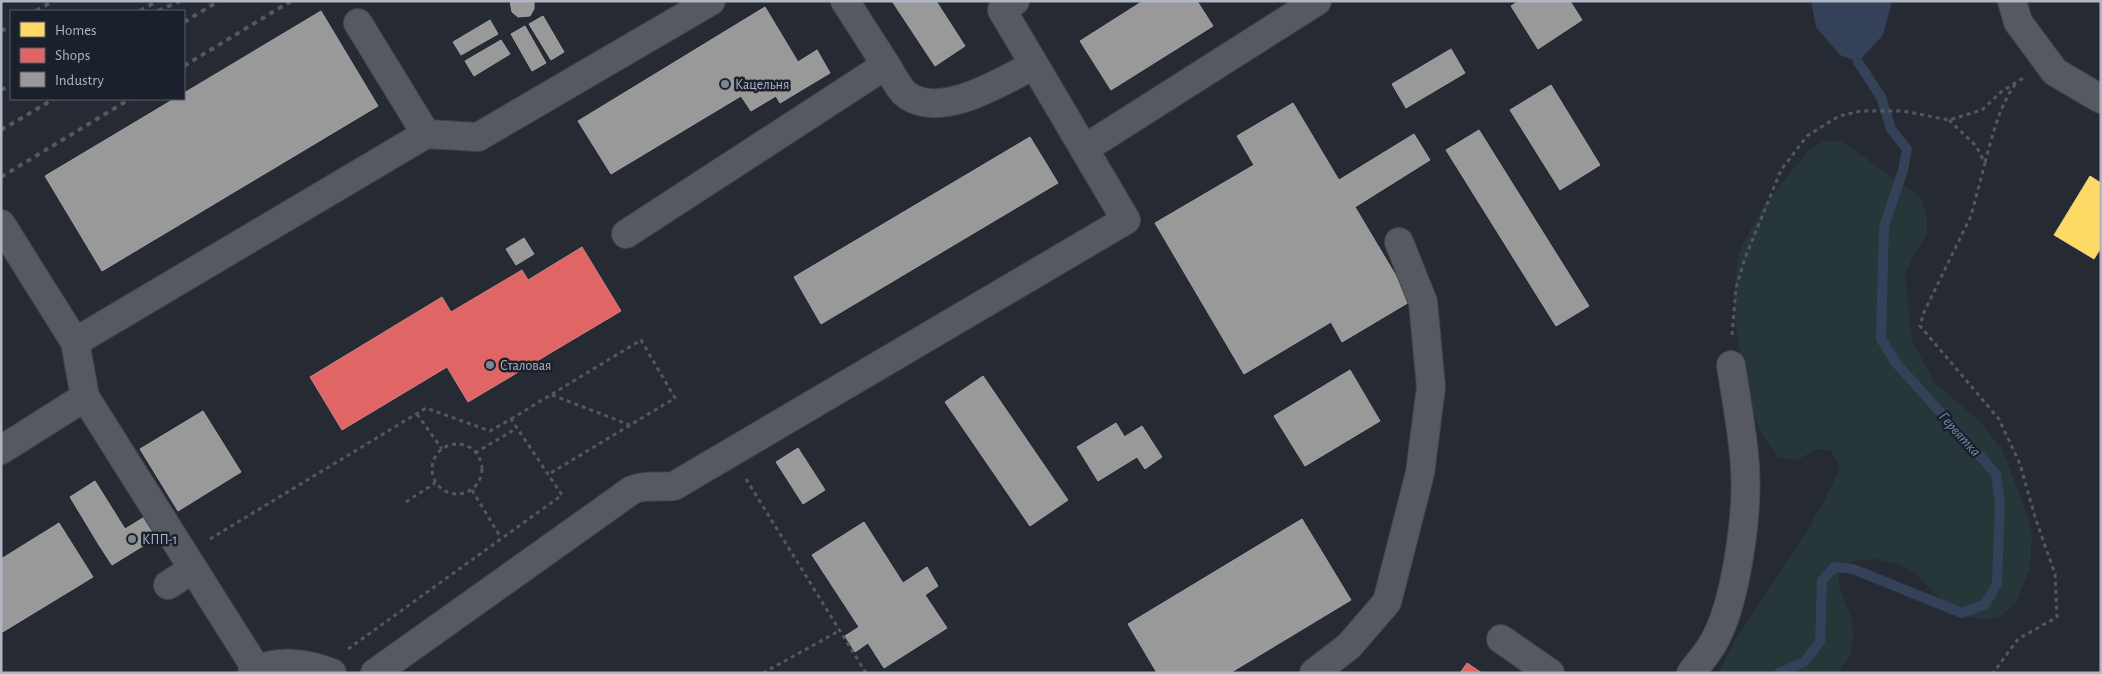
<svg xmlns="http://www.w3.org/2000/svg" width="2102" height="674" font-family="'Alegreya Sans',sans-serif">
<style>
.green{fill:#273639}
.water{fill:#354159}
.homes{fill:#ffd966;stroke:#e7ce82}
.shops{fill:#e06666;stroke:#d17e82}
.industry{fill:#999;stroke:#a0a2a6}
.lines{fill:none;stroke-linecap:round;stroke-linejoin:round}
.stream{stroke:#354159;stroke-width:10}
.minor-casing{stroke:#42454b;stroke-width:30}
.path{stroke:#54585e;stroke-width:3;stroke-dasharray:4 4;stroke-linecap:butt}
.minor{stroke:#565960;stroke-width:28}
.rail{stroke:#55585e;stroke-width:4;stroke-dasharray:5 5;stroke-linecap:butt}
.poi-dot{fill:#7f8591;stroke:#1a202c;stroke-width:2}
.labels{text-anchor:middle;stroke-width:5;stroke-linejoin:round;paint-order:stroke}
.poi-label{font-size:14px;fill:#afb6c4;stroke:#1a202c;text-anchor:start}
.water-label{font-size:15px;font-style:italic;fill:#798aaa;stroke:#1a202c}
</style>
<rect width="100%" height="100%" fill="#262a32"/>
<!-- green -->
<path class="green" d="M1824,141H1841L1921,197L1927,217V235L1915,252L1905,276L1912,340L1934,382L1980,421L2003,451L2028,517L2032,534L2030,569L2016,602L2001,616L1984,619L1967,617L1952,610L1914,572L1898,564L1875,559L1854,561L1839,569V586L1852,620L1853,638L1850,655L1838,673H1719C1729,647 1744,626 1759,604C1786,562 1823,511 1840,466L1830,450L1817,449L1797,460L1778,458L1760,431L1746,393L1736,329L1734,294L1738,254L1762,208L1808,151Z"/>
<!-- water -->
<polygon class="water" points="1811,1 1892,1 1883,35 1858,62 1840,55 1816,27"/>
<!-- homes -->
<polygon class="homes" points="2090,176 2101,183 2101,248 2094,259 2054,235"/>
<!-- shops -->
<g class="shops">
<polygon points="582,247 621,311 468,402 447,367 342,430 310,377 442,297 451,312 522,270 528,280"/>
<polygon points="1467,663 1482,673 1460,673"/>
</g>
<!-- industry -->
<g class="industry">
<polygon points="510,1 534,1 534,9 530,16 518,17 512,12"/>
<polygon points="892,1 936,1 965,46 935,66"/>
<polygon points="1143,1 1197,1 1213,26 1111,90 1080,41"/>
<polygon points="1519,1 1570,1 1582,20 1538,49 1511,6"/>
<polygon points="765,7 798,62 817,50 830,73 780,103 776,96 751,111 741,96 611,174 578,121"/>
<polygon points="321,11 378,106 102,271 45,176 174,99 184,99 184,93"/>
<polygon points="543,16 564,52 551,60 529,24"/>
<polygon points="490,20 498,34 461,55 453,42"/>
<polygon points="525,26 546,63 532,71 511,34"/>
<polygon points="501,40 510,54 474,76 465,61"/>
<polygon points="1451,49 1465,73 1406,108 1392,84"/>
<polygon points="1551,85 1600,165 1560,190 1510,110"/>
<polygon points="1293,103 1411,301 1342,342 1331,322 1244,374 1155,223 1254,165 1237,136"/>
<polygon points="1479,130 1589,306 1556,326 1446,150"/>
<polygon points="1414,134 1430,160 1355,207 1339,180"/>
<polygon points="1030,137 1058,183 821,324 794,277"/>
<polygon points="524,238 534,254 516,265 506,249"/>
<polygon points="1350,370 1380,421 1305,466 1274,416"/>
<polygon points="983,376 1068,500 1030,526 945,402"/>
<polygon points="203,411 241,472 178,511 140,449"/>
<polygon points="1116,423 1137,457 1098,481 1077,447"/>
<polygon points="1142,426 1162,457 1145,469 1124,437"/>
<polygon points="798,448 825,490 803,504 776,462"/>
<polygon points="95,481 125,529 99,545 70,497"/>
<polygon points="151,513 164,533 112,565 99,545"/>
<polygon points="1302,519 1351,600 1230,673 1157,673 1128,624"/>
<polygon points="864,522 903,583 927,567 938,586 925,595 947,628 884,668 868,643 855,652 845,636 859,627 812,555"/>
<polygon points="59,523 93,577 1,633 1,559"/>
</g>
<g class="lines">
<!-- stream -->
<polyline class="stream" points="1779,673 1804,662 1820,642 1822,581 1834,567 1853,569 1962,613 1985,604 1997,584 2000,502 1996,474 1896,363 1881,339 1884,227 1903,170 1907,149 1891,129 1881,97 1858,62"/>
<defs>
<g id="minor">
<polyline points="2012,1 2018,22 2055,72 2101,99"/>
<path d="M886,65C892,74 899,90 908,96C944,119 1002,81 1034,65"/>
<polyline points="426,134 478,137 711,1"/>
<polyline points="1084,149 1317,1"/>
<polyline points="1,224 75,342 85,397 1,450"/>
<polyline points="626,234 886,65 845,1"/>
<polyline points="75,342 426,134 358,23"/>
<polyline points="85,397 257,670"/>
<polyline points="168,585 193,569"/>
<polyline points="1501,639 1550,673"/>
<path d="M252,673C276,658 307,663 332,673"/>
<path d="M375,673L632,490C646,484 659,488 674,486L1126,220L1002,10L1015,1"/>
<polyline points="1314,673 1349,646 1387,602 1420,473 1431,387 1423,302 1399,242"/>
<path d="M1691,673C1698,664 1706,655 1712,645C1736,606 1748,514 1745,467C1743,433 1736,399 1731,365"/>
</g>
</defs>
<!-- minor casing -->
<use href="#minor" class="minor-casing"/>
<!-- path -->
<g class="path">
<polyline points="1949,120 1976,146 1985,163 1971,216 1924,312 1920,326 1999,419 2020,464 2035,517 2055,574 2057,617 2018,639 1993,673"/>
<path d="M1985,162C1993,135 1999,105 2017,82"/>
<polyline points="1732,335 1736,288 1745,258 1781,170 1807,136 1839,116 1861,111 1903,111 1949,120 1982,110 2001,92 2023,78"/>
<polyline points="552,395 630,425"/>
<polyline points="417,414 442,449"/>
<polyline points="511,419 641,340 675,398 549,474"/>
<circle cx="457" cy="469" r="25"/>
<polyline points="475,453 517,428"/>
<polyline points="746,479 866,673"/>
<polyline points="472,490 501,538"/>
<polyline points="406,502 435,483"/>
<polyline points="210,539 426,408 490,431 511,419 562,495 348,649"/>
<polyline points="763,673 839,631"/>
</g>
<!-- minor -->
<use href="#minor" class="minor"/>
<!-- rail -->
<g class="rail">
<polyline points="36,11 53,1"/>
<polyline points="140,11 157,1"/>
<polyline points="158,11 180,1"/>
<polyline points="184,22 219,1"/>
<polyline points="1,31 11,26"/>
<polyline points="184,66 291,1"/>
<polyline points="1,90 11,85"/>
<polyline points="1,130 54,99"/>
<polyline points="1,177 130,99"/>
</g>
</g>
<!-- markers -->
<g class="poi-dot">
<circle cx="725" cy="84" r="5"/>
<circle cx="490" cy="365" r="5"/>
<circle cx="132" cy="539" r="5"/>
</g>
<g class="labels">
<!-- poi labels -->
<g class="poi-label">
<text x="735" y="89">Кацельня</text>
<text x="500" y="370">Сталовая</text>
<text x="142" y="544">КПП-1</text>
</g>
<!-- water labels -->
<g class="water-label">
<text transform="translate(1960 434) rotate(48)" y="5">Гервятка</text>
</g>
</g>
<!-- border -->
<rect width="2102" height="674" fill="none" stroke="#afb6c4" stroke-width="5"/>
<!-- legend -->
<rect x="10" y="10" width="175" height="90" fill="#1a202c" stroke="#565c69"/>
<rect x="20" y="22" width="25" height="15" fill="#ffd966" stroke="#565c69"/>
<text x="55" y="35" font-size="15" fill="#afb6c4">Homes</text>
<rect x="20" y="48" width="25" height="15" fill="#e06666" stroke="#565c69"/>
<text x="55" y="60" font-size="15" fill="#afb6c4">Shops</text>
<rect x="20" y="72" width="25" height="15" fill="#999999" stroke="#565c69"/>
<text x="55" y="85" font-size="15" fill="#afb6c4">Industry</text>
</svg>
